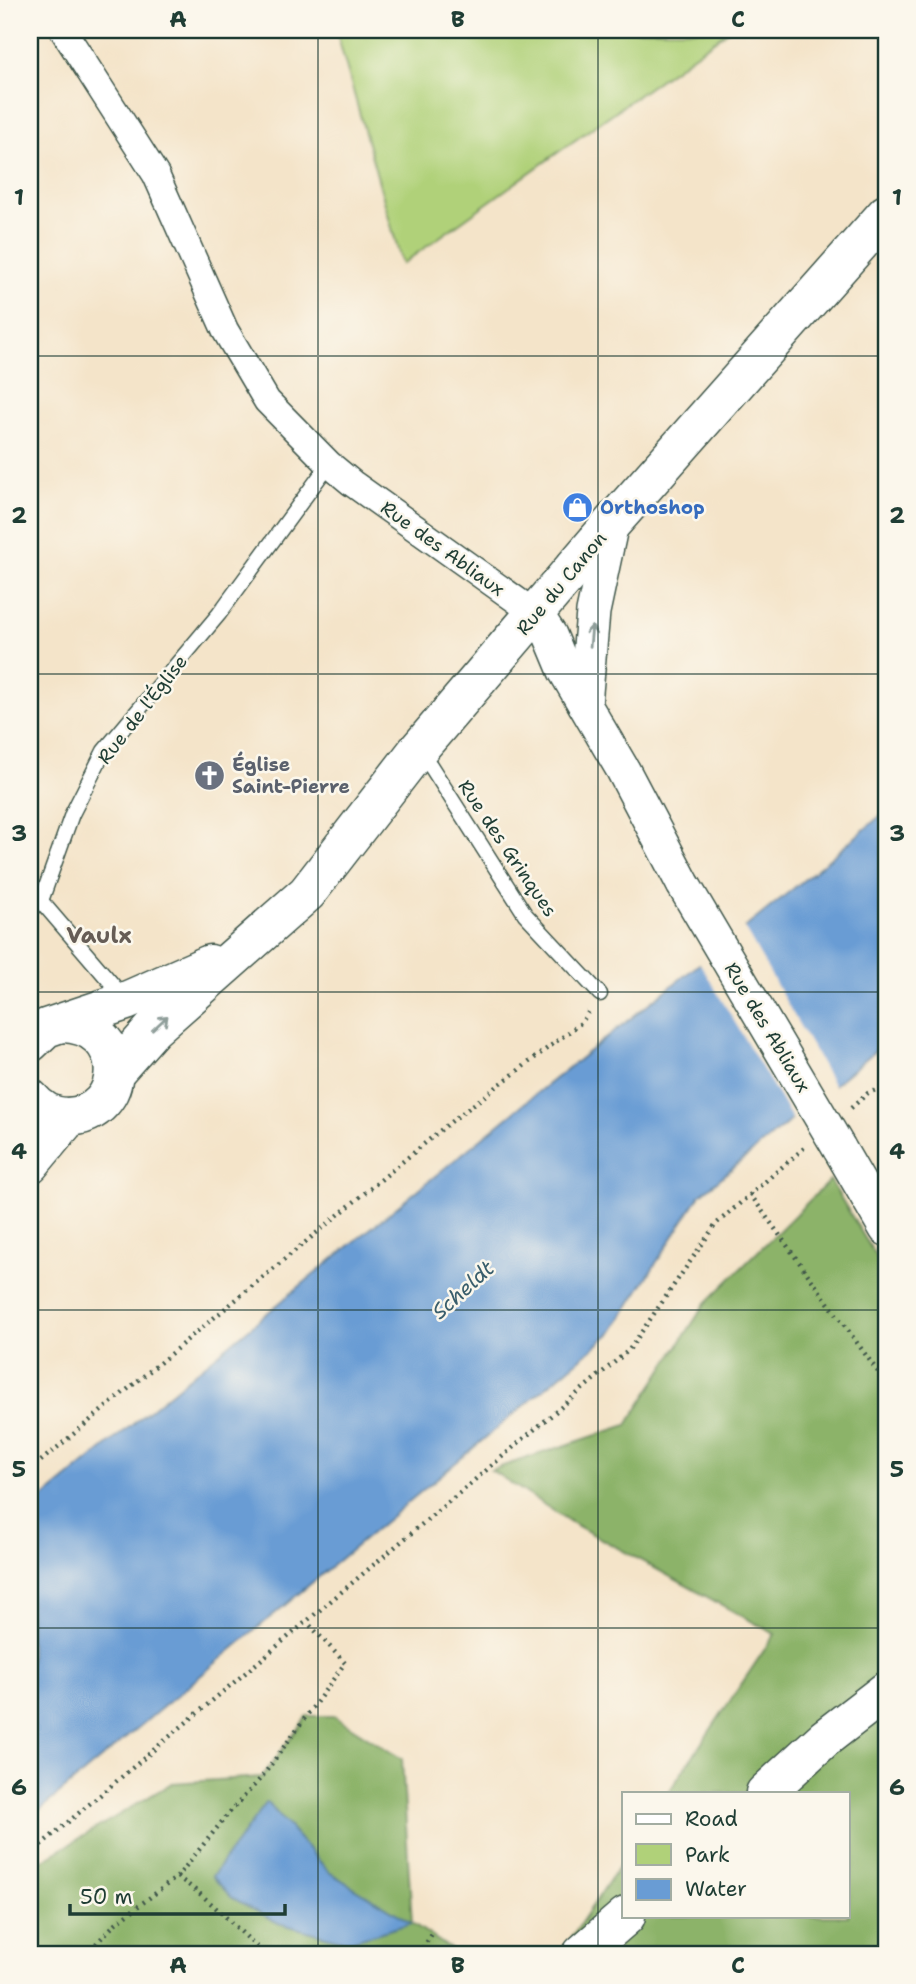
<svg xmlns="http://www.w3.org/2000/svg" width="916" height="1984" font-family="'Shantell Sans',sans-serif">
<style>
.green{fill:#b0d179;stroke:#688756;stroke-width:2}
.forest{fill:#8cb369;stroke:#56784e;stroke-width:2}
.water{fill:#699cd4;stroke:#446c84;stroke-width:2}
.pier{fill:#f4e4c9}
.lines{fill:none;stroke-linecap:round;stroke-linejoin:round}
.service-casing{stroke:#3f564a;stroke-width:17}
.minor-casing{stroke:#3f564a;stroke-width:29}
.tertiary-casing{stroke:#3f564a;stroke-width:36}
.secondary-casing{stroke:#3f564a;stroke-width:41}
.path{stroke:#3f564a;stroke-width:4.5;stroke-dasharray:2 5;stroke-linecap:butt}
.service{stroke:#fff;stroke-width:14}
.minor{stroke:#fff;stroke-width:26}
.tertiary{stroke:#fff;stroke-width:33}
.secondary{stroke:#fff;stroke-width:38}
.tertiary-bridge-casing{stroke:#3f564a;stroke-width:36;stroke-linecap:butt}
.tertiary-bridge{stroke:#fff;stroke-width:33}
.oneway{stroke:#8f9e9a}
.grid{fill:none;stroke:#1f3d34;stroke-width:2;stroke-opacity:0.55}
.labels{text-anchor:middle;stroke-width:5;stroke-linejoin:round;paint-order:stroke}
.shop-label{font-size:19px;font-weight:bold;fill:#366cbe;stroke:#fbf7ec;text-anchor:start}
.street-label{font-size:19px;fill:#1f3d34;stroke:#fbf7ec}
.worship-label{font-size:19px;font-weight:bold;fill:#5b616d;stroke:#fbf7ec;text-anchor:start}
.water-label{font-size:21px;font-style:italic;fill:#395e6c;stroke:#fbf7ec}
.quarter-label{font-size:23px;font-weight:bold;fill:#665d56;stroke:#fbf7ec}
.neatline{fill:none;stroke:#1f3d34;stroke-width:2.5}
.grid-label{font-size:23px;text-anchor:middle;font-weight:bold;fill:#1f3d34}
</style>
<rect width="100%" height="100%" fill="#fbf7ec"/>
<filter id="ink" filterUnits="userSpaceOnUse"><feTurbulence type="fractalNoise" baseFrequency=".0143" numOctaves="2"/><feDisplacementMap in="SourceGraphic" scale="14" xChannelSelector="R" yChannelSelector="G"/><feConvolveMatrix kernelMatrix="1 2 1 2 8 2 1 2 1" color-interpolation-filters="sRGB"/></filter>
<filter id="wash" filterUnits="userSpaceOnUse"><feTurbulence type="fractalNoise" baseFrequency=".00686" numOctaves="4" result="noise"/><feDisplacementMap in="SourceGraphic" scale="28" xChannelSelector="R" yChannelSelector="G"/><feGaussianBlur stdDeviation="1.57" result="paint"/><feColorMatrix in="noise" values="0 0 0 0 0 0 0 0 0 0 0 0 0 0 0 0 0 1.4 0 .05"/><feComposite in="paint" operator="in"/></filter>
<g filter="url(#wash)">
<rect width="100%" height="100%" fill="#f4e4c9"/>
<!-- green -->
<polygon class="green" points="336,30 729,30 402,264"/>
<!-- forest -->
<g class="forest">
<polygon points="830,1180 886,1273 886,1954 560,1954 624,1859 624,1916 848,1916 848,1793 668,1793 775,1634 572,1523 491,1470 627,1425 705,1304"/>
<polygon points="307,1716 334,1716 402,1759 412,1923 458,1954 30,1954 30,1868 172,1783 262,1777"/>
</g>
<!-- water -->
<g class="water">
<path d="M886,811V1042L700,1195L611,1333L30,1818V1509C196,1371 364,1233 532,1097C650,1002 771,910 886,811Z"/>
<polygon points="267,1802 329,1872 412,1923 348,1942 278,1923 231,1897 212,1876"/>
</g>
<!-- pier -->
<polygon class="pier" points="742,924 835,1088 794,1122 698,960"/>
</g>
<g filter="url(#ink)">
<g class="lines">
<defs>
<g id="service">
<polyline points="418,752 430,765 525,914 600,994"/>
<polyline points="125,999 41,901 72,814 104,751 219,614 329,464"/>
</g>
<polyline id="minor" points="63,30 156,175 225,330 267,401 329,464 352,483 536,614"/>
<g id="tertiary">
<polyline points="536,614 550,635 565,671 623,770 683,884"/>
<polyline points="585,704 593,612 612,523"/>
<polyline points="839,1148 886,1229"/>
</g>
<g id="secondary">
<polyline points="30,1043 46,1028 126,1001 210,964"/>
<polyline points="114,1073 153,1029 307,893 417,751 612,523 886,214"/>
<path d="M30,1098C39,1109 52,1117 67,1117C130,1115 130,1024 62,1023"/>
<polyline points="30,1164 69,1117"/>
<polyline points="765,1793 825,1738 886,1691"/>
<polyline points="582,1954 626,1916"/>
</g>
</defs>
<!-- service casing -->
<use href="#service" class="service-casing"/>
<!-- minor casing -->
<use href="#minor" class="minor-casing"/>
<!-- tertiary casing -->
<use href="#tertiary" class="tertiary-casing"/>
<!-- secondary casing -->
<use href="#secondary" class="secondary-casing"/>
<!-- path -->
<g class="path">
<polyline points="851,1108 868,1093 886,1086"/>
<polyline points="750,1194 886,1383"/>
<polyline points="30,1470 453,1120 582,1022 590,1009"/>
<polyline points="30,1854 629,1350 716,1224 804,1148"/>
<path d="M177,1877C211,1899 235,1928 265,1954"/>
<polyline points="86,1954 116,1923 177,1877 229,1813 262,1777 345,1663 307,1622"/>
<polyline points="419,1954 432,1934"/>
</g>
<!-- service -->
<use href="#service" class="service"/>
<!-- minor -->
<use href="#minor" class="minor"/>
<!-- tertiary -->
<use href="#tertiary" class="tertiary"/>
<!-- secondary -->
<use href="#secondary" class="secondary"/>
<defs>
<polyline id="tertiary-bridge" points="683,884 839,1148"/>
</defs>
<!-- tertiary-bridge casing -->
<use href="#tertiary-bridge" class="tertiary-bridge-casing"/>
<!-- tertiary-bridge -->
<use href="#tertiary-bridge" class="tertiary-bridge"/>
</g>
<!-- one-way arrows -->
<defs><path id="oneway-shaft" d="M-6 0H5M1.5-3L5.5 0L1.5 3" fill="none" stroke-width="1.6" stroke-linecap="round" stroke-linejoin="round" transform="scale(1.75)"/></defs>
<g class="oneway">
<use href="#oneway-shaft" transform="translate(591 636) rotate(-85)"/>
<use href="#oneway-shaft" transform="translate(160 1023) rotate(-43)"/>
</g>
</g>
<!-- grid -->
<path class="grid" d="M318,30V1954M598,30V1954M30,356H886M30,674H886M30,992H886M30,1310H886M30,1628H886"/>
<!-- icons -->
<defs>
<symbol id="shop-disc" viewBox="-11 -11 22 22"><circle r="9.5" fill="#3f7fe0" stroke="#fbf7ec"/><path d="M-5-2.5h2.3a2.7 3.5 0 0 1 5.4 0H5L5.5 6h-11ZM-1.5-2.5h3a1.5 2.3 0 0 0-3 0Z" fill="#fff"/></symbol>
<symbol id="church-disc" viewBox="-11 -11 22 22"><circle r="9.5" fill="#6b7280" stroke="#fbf7ec"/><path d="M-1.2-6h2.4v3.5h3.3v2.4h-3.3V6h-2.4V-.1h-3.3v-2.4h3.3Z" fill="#fff"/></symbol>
</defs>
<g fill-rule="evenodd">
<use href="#shop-disc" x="560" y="490" width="35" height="35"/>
<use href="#church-disc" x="192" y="758" width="35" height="35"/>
</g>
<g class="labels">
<!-- shop labels -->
<g class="shop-label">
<text x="600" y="514">Orthoshop</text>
</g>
<!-- street labels -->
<g class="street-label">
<text transform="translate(443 548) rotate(36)" y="7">Rue des Abliaux</text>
<text transform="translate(561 583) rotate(-50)" y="7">Rue du Canon</text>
<text transform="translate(142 709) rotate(-52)" y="7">Rue de l'Église</text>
<text transform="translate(508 848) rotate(56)" y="7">Rue des Grinques</text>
<text transform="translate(768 1027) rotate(59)" y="7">Rue des Abliaux</text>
</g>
<!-- worship labels -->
<g class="worship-label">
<text x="232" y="771">Église<tspan x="232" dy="22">Saint-Pierre</tspan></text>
</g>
<!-- water labels -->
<g class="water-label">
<text transform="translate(463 1290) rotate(-42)" y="7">Scheldt</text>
</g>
<!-- quarter labels -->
<g class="quarter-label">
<text x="99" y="943">Vaulx</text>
</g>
</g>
<!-- margin -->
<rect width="916" height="1984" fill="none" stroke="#fbf7ec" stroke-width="77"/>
<!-- legend -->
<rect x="622" y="1792" width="228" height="126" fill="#fbf7ec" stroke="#a3ada2" stroke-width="2"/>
<rect x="636" y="1814" width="35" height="10" fill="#ffffff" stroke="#a3ada2" stroke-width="2"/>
<text x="685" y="1826" font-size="21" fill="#1f3d34">Road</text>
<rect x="636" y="1844" width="35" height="21" fill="#b0d179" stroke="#a3ada2" stroke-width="2"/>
<text x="685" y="1862" font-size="21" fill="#1f3d34">Park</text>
<rect x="636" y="1879" width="35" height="21" fill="#699cd4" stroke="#a3ada2" stroke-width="2"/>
<text x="685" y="1896" font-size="21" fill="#1f3d34">Water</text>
<!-- scale -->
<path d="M70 1904v10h215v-10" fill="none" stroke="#1f3d34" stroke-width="3.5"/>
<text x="80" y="1904" font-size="21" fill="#1f3d34" stroke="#fbf7ec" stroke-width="5" paint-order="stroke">50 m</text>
<rect x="38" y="38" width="840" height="1908" class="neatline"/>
<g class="grid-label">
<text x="178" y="27">A</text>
<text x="458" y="27">B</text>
<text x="738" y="27">C</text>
<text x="19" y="205">1</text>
<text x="897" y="205">1</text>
<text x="19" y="523">2</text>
<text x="897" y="523">2</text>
<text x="19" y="841">3</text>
<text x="897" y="841">3</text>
<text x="19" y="1159">4</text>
<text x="897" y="1159">4</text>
<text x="19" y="1477">5</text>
<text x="897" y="1477">5</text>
<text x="19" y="1795">6</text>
<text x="897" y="1795">6</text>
<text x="178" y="1973">A</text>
<text x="458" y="1973">B</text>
<text x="738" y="1973">C</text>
</g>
</svg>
